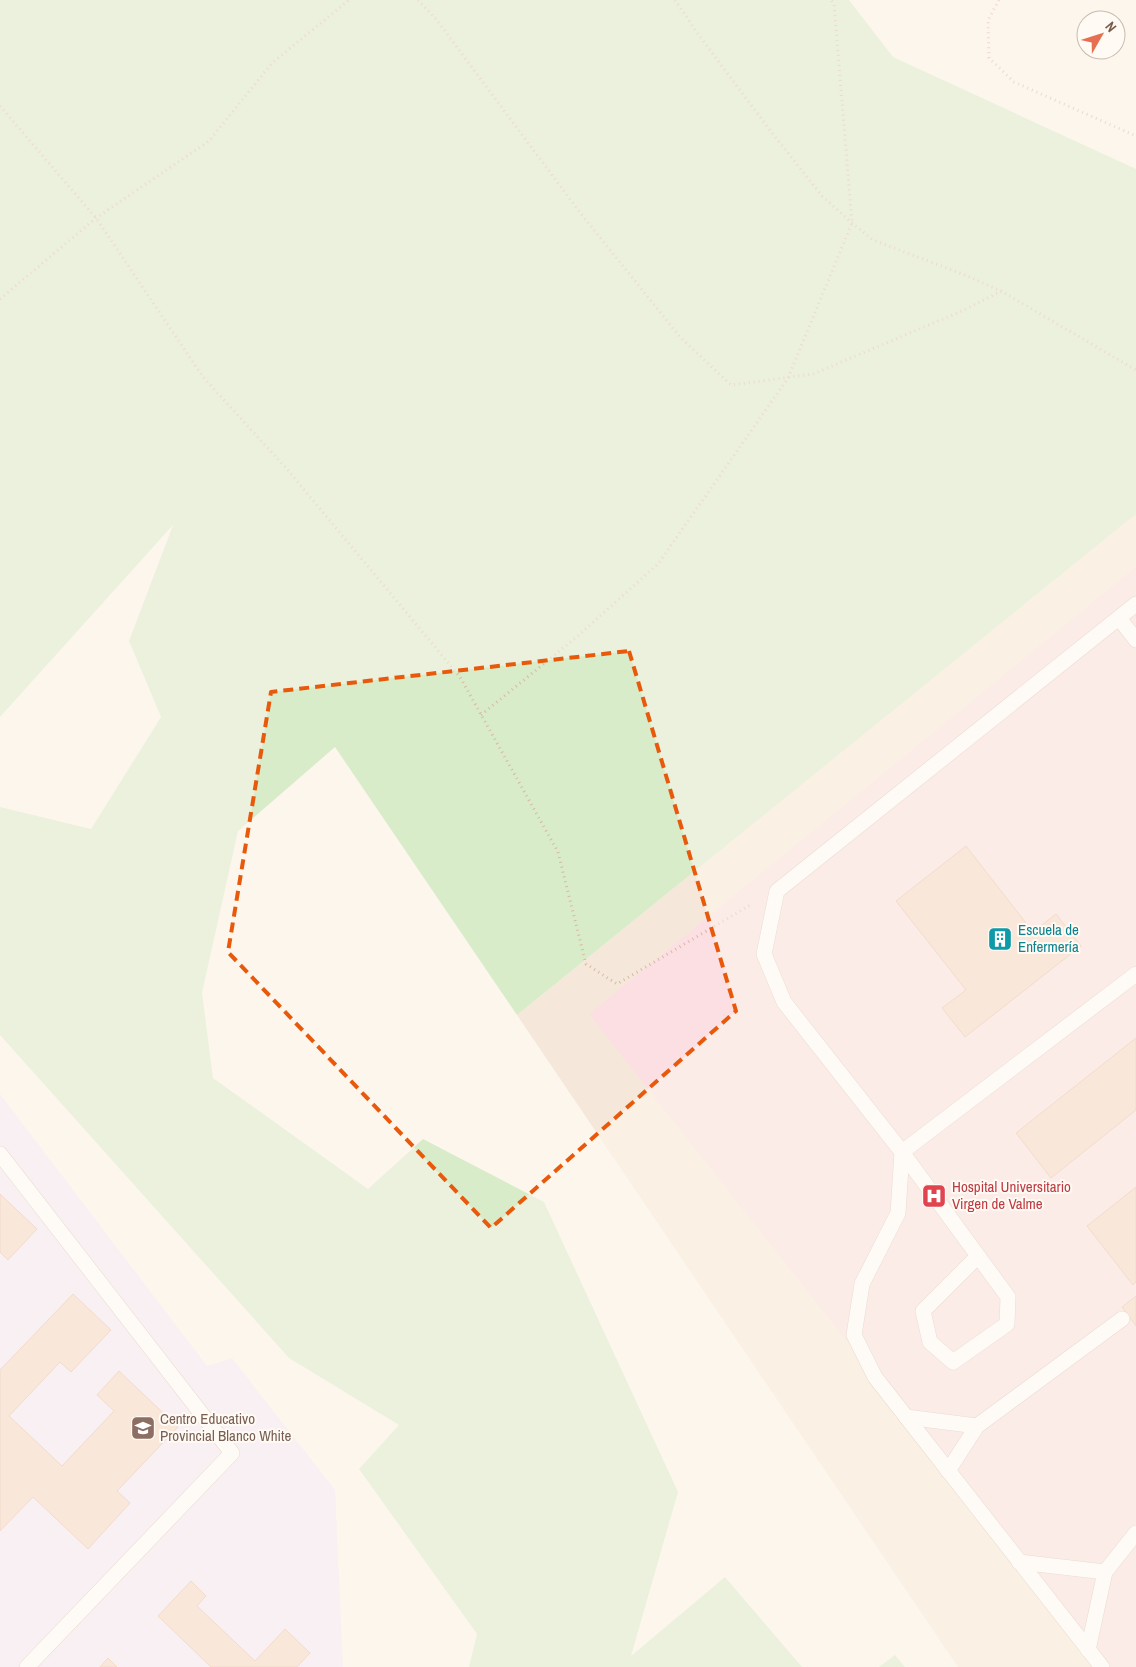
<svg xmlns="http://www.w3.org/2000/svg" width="1136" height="1667" font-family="'Archivo Narrow',sans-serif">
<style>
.residential{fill:#f5e8da}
.education{fill:#f3e8fa}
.medical{fill:#fbdfe3}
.green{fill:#d8ecc9}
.building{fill:#f3d5c3;stroke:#e6bba3}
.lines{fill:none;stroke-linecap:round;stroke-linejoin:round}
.service-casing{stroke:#d1beb0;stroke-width:16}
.path{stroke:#d9b8a5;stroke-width:3;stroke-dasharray:1 4;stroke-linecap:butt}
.service{stroke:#fff;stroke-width:15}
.marked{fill:none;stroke:#e8590c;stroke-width:4;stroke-dasharray:10 6;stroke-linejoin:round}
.labels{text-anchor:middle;stroke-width:4;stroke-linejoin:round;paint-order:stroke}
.culture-label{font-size:15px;fill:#0d838f;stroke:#fffaf3;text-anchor:start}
.health-label{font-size:15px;fill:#be3a42;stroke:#fffaf3;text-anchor:start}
.education-label{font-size:15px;fill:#785e54;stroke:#fffaf3;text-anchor:start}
</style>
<rect width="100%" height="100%" fill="#fdf6ec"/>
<!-- residential -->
<polygon class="residential" points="1136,514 1136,1667 958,1667 517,1015"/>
<!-- education -->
<polygon class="education" points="0,1094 207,1366 232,1358 335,1490 343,1667 0,1667"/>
<!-- medical -->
<polygon class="medical" points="1136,567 1136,1667 1104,1667 589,1014"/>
<!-- green -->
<g class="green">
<polygon points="0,0 849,0 893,57 1136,169 1136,514 517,1015 335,747 238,831 202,993 213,1078 368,1189 423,1139 544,1202 678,1492 631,1656 725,1577 802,1667 469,1667 477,1634 359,1469 399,1425 289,1358 0,1035 0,807 91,829 161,717 129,641 173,525 0,717"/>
<polygon points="895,1655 905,1667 879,1667"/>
</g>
<!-- building -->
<g class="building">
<polygon points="966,846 1033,932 1056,914 1081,946 965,1037 942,1008 966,990 896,901"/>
<polygon points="1136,1038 1136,1110 1051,1178 1016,1133"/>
<polygon points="1136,1187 1136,1282 1133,1285 1087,1226"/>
<polygon points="0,1194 37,1229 8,1260 0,1252"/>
<polygon points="73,1294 111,1330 71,1372 60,1362 9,1416 62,1466 114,1411 97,1395 119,1371 178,1427 117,1491 130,1503 88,1549 33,1497 0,1531 0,1370"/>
<polygon points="1136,1296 1136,1326 1122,1307"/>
<polygon points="191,1581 206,1596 197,1606 255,1661 285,1629 310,1653 297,1667 211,1667 158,1616"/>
<polygon points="108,1658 117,1667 100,1667"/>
</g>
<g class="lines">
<defs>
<g id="service">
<polyline points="1119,618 1136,640"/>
<polyline points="0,1154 232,1453 27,1667"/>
<polyline points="978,1256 923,1311 930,1342 953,1362 1007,1324 1008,1297 902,1152 784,1002 764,954 777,891 1136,604"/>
<polyline points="906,1417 977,1426 1122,1319"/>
<polyline points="948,1471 977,1426"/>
<polyline points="1019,1562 1105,1572 1136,1533"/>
<polyline points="1088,1650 1105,1572"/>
<polyline points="1102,1667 875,1377 854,1335 862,1284 898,1213 902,1152 1136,974"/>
</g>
</defs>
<!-- service casing -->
<use href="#service" class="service-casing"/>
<!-- path -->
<g class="path">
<polyline points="418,0 436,19 578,210 680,337 731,385 813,374 962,311 1001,291"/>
<polyline points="675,0 698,34 769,129 822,196 852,223 873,240 965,275 1001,291 1136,370"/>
<polyline points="999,0 988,20 989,58 1014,82 1136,136"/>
<polyline points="0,106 96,218 203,377 286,468 460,677 558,852 586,964 617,984 752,904"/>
<polyline points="0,299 96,218 209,141 272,63 349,0"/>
<polyline points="481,715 579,635 658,564 788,378 852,223 834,4 831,0"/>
</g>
<!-- service -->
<use href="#service" class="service"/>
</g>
<!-- marked area -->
<path d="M0 0H1136V1667H0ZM629,651L736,1011L491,1228L228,952L271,692Z" fill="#fdf6ec" fill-opacity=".55" fill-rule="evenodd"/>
<path class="marked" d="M629,651L736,1011L491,1228L228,952L271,692Z"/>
<!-- icons -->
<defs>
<symbol id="building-square" viewBox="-11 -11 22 22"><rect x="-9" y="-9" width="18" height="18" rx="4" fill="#0f9aa8" stroke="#fffaf3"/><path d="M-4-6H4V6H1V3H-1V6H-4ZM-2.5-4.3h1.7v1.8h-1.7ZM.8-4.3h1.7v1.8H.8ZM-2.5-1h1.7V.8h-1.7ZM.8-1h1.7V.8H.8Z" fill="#fff"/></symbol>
<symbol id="hospital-square" viewBox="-11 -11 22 22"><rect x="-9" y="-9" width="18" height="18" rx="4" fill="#e0444e" stroke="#fffaf3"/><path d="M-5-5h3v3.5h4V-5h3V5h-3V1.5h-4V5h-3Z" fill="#fff"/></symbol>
<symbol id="university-square" viewBox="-11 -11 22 22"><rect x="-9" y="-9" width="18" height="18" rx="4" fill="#8d6e63" stroke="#fffaf3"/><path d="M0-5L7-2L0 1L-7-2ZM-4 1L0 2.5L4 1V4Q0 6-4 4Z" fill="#fff"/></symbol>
</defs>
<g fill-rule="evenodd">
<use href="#building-square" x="986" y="925" width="28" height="28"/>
<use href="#hospital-square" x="920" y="1182" width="28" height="28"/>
<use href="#university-square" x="129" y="1414" width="28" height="28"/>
</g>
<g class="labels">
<!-- culture labels -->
<g class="culture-label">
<text x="1018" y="935">Escuela de<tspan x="1018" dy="17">Enfermería</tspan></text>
</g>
<!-- health labels -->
<g class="health-label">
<text x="952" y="1192">Hospital Universitario<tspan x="952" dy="17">Virgen de Valme</tspan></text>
</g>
<!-- education labels -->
<g class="education-label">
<text x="160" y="1424">Centro Educativo<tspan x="160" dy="17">Provincial Blanco White</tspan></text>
</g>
</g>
<!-- north arrow -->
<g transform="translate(1101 35) rotate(51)"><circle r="24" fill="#fffaf3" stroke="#cabbb1"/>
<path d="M0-4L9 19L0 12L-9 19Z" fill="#e76f51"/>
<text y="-8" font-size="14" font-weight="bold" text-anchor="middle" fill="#7a5c4d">N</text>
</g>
</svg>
